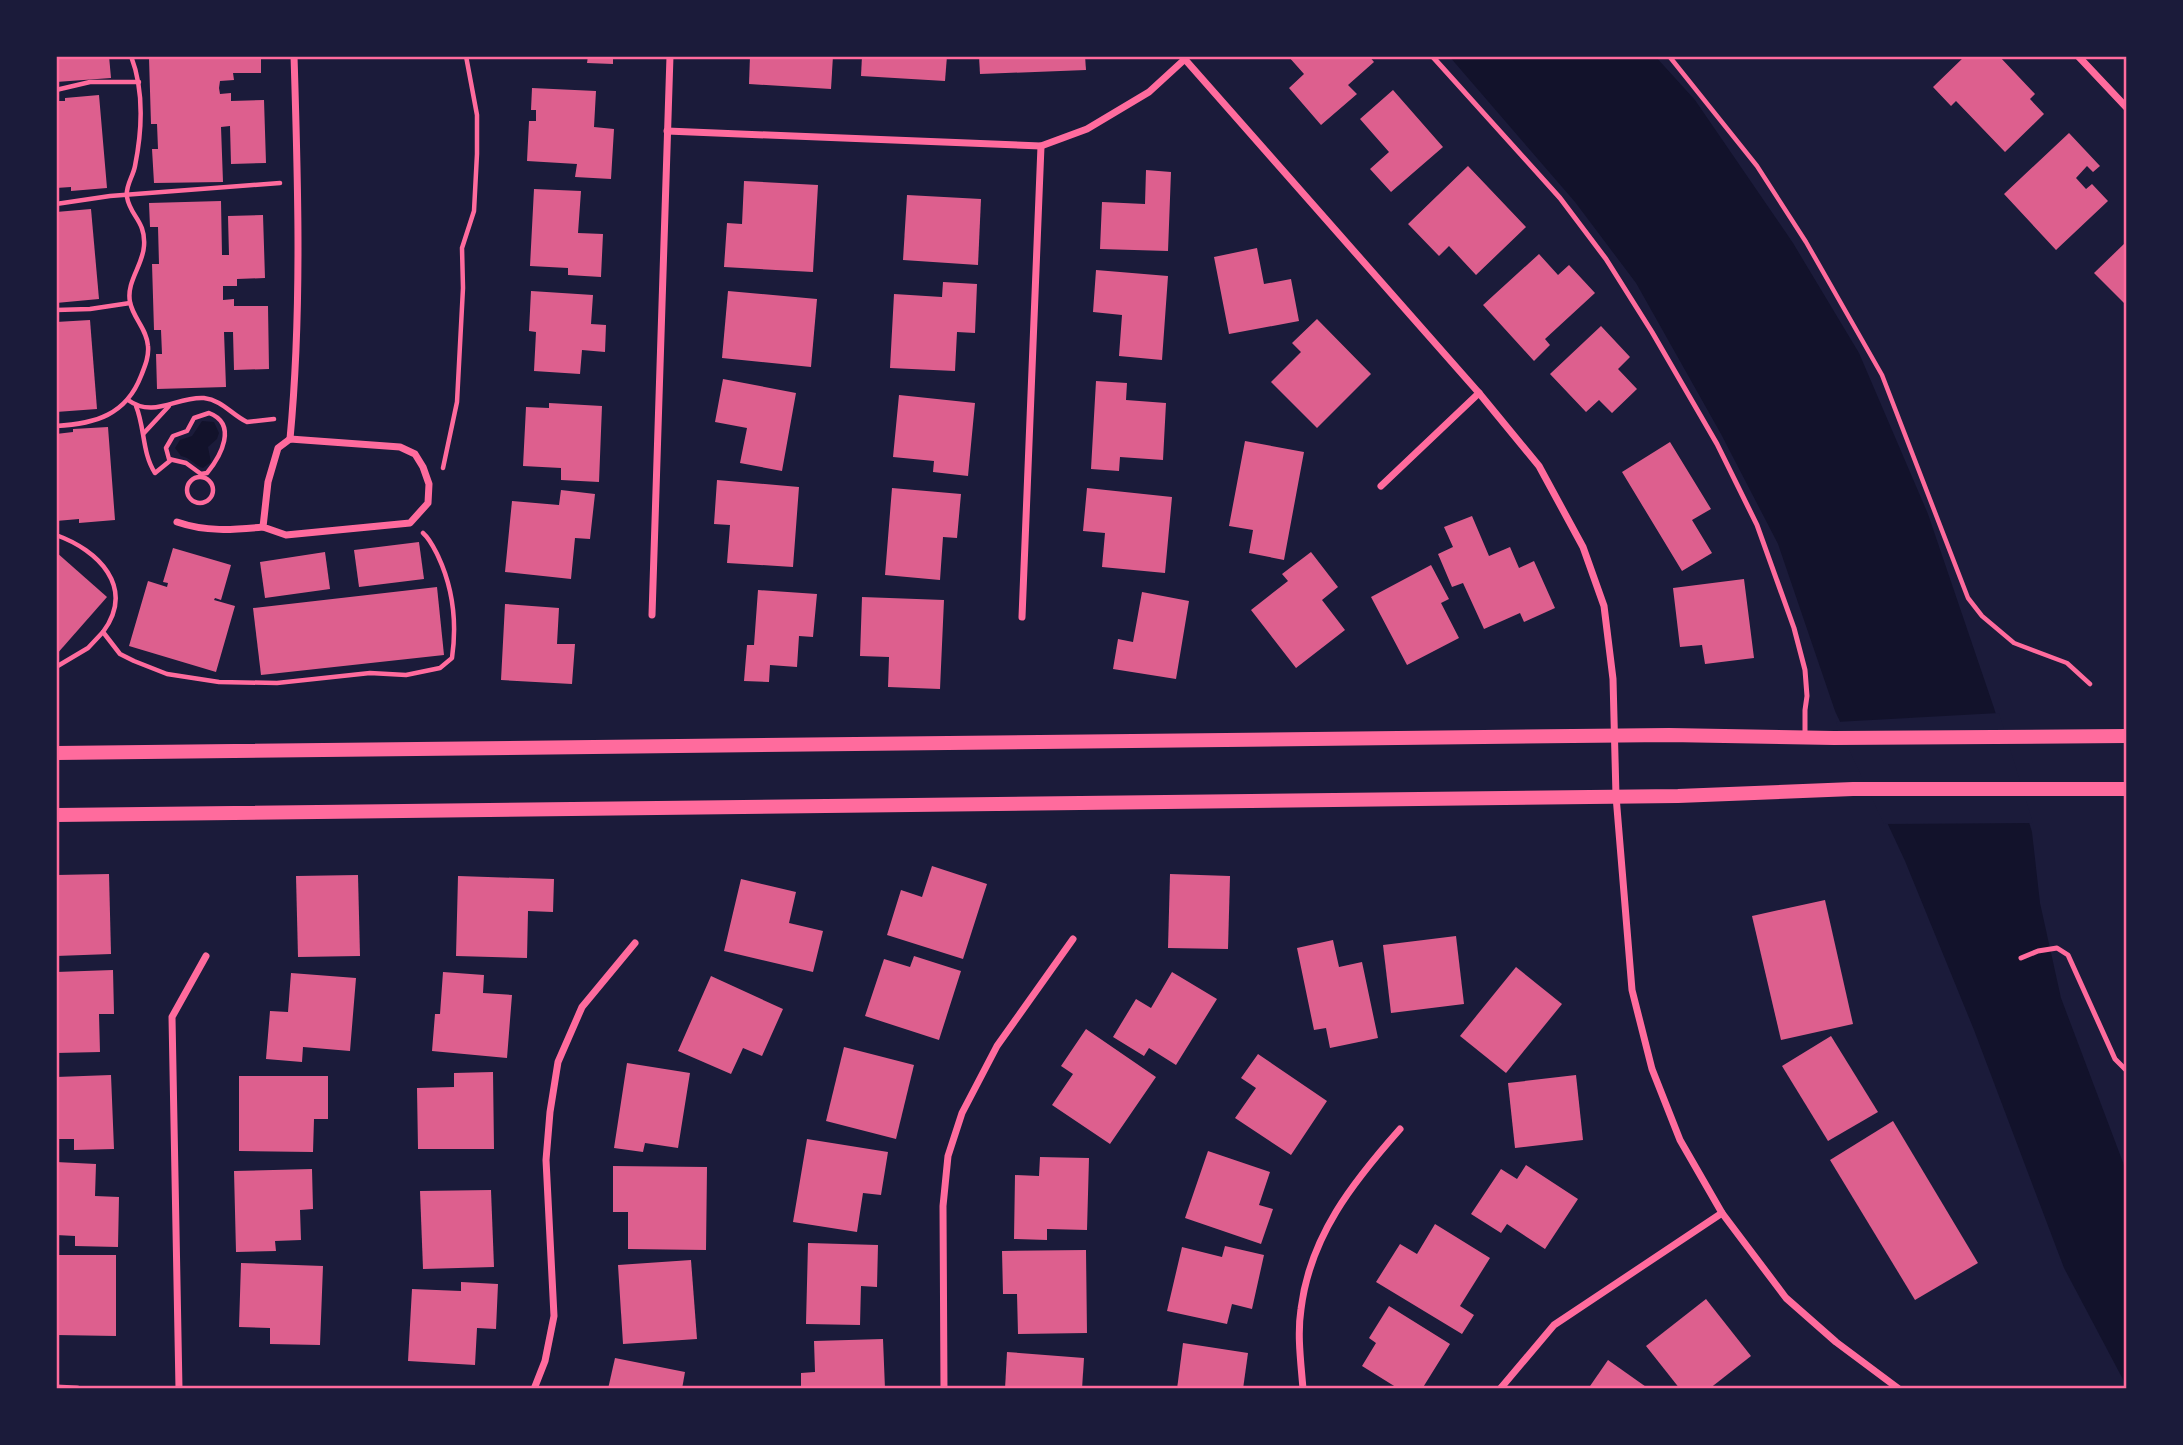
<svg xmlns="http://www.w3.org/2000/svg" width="2183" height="1445" font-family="'Open Sans',sans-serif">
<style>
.water{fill:#12122b}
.pier{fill:#1b1b3a}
.building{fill:#dd5f8e}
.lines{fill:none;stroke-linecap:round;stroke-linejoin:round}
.path{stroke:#ff6b9d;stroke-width:4.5}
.service{stroke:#ff6b9d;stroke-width:5}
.minor{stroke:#ff6b9d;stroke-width:7}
.secondary{stroke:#ff6b9d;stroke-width:14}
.neatline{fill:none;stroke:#ff6b9d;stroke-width:2.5}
</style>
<rect width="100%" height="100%" fill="#1b1b3a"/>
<!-- water -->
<g class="water">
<polygon points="1449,56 1655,56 1695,100 1793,243 1859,353 1928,514 1994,708 2032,832 2040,903 2061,998 2127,1173 2127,1387 2064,1268 1974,1030 1905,861 1835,711 1778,544 1721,434 1636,283 1575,202"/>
<path d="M202,421L214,422L219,433L217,439L208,447L211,462L203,468C194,466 192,458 181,456L175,448L180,440L192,436Z"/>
</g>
<!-- pier -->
<polygon class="pier" points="1999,713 2033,823 1884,824 1836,722"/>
<!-- building -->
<g class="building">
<polygon points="56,56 109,56 111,78 56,82"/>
<polygon points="155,56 261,56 261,73 233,73 234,80 220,81 219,88 220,94 231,93 231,101 264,100 266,163 231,164 230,126 221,127 223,182 154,183 152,149 158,149 157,124 151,124 149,58 155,58"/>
<polygon points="588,56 613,56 613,64 587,63"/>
<polygon points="750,56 833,56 831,89 749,84"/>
<polygon points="862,56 947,56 945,81 861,76"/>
<polygon points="979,56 1085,56 1086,70 980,74"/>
<polygon points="1288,56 1369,56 1374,62 1348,85 1357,94 1321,125 1289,88 1304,74"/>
<polygon points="1965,56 1999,56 2035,94 2030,99 2044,114 2005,152 1956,101 1951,106 1933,87"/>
<polygon points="532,88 596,91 594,127 614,129 611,179 575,177 577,164 527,161 529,121 536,121 536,110 531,110"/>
<polygon points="1393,90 1443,147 1391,192 1370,169 1389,152 1360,119"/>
<polygon points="99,95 107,188 71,191 71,187 56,188 56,101 65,101 65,98"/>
<polygon points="2069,133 2100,166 2093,172 2087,166 2076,178 2086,189 2092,184 2108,201 2056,250 2004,194"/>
<polygon points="1468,166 1526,227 1476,275 1449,246 1439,256 1408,224"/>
<polygon points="1146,170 1171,172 1168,251 1100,249 1102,202 1145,204"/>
<polygon points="744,181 818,185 813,272 724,267 727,223 742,224"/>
<polygon points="534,189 581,191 578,233 603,234 601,277 568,275 568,268 530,266"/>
<polygon points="907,195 981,199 978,265 903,260"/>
<polygon points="221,201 222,255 229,255 228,216 263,215 265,278 237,279 237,286 223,286 223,300 234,299 234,306 268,306 269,369 234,370 233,332 224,332 226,387 157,389 156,354 162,354 161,330 154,330 152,264 159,264 158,227 150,227 149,203"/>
<polygon points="91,209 99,299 56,303 56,212"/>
<polygon points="2127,241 2127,306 2094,273"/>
<polygon points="1257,248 1264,284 1291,279 1299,321 1229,334 1214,257"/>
<polygon points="1539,254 1558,275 1569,265 1595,293 1545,339 1550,345 1534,361 1483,305"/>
<polygon points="1096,270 1168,276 1162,360 1119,356 1122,315 1093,312"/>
<polygon points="943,282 977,284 975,333 957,332 955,371 890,368 894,294 942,297"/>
<polygon points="531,291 593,295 591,324 606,325 605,352 582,350 580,374 534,371 536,332 529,331"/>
<polygon points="728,291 817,299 811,367 722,358"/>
<polygon points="1317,319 1371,374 1317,428 1271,382 1301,352 1292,343"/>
<polygon points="90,320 97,409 56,412 56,322"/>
<polygon points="1601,326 1630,357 1618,369 1637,389 1612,413 1599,400 1586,412 1550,374"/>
<polygon points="723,379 796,393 782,471 740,463 747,428 715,422"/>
<polygon points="1096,381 1127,383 1126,400 1166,403 1163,460 1120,457 1119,471 1091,469"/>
<polygon points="899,395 975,403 968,476 933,472 934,461 893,457"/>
<polygon points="549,403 602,406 599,482 561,480 561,468 523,466 526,407 549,408"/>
<polygon points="108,427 115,520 79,523 79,519 56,521 56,434 73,432 73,429"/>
<polygon points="1245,441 1304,452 1284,560 1249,553 1253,530 1229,526"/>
<polygon points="1670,442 1711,509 1692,520 1712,553 1682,571 1622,472"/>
<polygon points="717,480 799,487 793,567 727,563 730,525 714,524"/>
<polygon points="892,488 961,494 957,538 943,537 940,580 885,575"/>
<polygon points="1087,488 1172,497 1165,573 1102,567 1105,533 1083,531"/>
<polygon points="561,490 595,494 590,539 575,538 571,579 505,572 512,501 559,505"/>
<polygon points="1472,516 1489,556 1510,547 1519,568 1534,561 1555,608 1524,622 1520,613 1484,629 1463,583 1452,587 1438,554 1453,547 1444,527"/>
<polygon points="419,542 424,579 359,587 354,550"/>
<polygon points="173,548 231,565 221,600 215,598 214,600 235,606 216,672 129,646 148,581 167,587 168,583 163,582"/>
<polygon points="56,552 107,597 56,655"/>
<polygon points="325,552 330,589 265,598 260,562"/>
<polygon points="1311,552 1338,587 1322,600 1345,630 1296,668 1251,610 1288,581 1282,574"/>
<polygon points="1431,565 1449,599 1441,603 1459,638 1407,665 1371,597"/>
<polygon points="1744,579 1754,658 1705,664 1702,645 1680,647 1673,588"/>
<polygon points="437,587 444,655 261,675 253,608"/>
<polygon points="758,590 817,594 813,637 799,636 797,667 770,665 769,682 744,681 747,645 754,645"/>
<polygon points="1142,592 1189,601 1176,679 1113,669 1118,639 1133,642"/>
<polygon points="862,597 944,600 940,689 888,687 889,657 860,656"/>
<polygon points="505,604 559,608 557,644 575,644 572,684 501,680"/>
<polygon points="932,866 987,884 963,959 887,935 901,890 922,897"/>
<polygon points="109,874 111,954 56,956 56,875"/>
<polygon points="1170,874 1230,876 1228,949 1168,948"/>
<polygon points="358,875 360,956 298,957 296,876"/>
<polygon points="458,876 554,879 553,912 528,911 527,958 456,956"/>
<polygon points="741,879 796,892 789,923 823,931 813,972 724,951"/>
<polygon points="1825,900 1853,1024 1781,1040 1752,916"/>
<polygon points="1456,936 1464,1004 1391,1013 1383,945"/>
<polygon points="1333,940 1339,967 1362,962 1378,1038 1330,1048 1326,1028 1314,1030 1297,948"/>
<polygon points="914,956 961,971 939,1040 865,1016 884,959 910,967"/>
<polygon points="1516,967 1562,1004 1506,1073 1460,1036"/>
<polygon points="113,970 114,1014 99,1014 100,1052 56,1053 56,972"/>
<polygon points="443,972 484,975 483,993 512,995 507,1058 432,1051 435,1014 440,1014"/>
<polygon points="1172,972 1217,999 1176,1065 1149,1048 1144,1056 1113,1037 1136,999 1151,1008"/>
<polygon points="291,973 356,978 350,1051 303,1047 302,1062 266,1059 270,1011 288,1012"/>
<polygon points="711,976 783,1009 762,1056 743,1048 731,1074 678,1051"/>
<polygon points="1086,1029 1156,1077 1110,1144 1052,1105 1073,1074 1061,1066"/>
<polygon points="1831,1036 1878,1112 1828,1141 1782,1066"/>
<polygon points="844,1047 914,1065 896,1139 826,1121"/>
<polygon points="1258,1054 1327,1101 1291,1155 1235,1118 1256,1088 1241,1078"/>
<polygon points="627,1063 690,1073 678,1148 645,1143 643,1152 614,1148"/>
<polygon points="493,1072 494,1149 418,1149 417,1088 454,1087 454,1073"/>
<polygon points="111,1075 114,1149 74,1150 74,1139 56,1139 56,1077"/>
<polygon points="1576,1075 1583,1140 1515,1148 1508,1083"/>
<polygon points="239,1076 328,1076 328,1119 314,1119 313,1152 239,1151"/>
<polygon points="1893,1121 1978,1263 1915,1300 1830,1160"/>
<polygon points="807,1139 888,1152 881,1195 863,1193 857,1232 793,1222"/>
<polygon points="1208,1151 1270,1172 1259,1205 1273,1209 1261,1244 1185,1218"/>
<polygon points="1040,1157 1089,1158 1087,1230 1047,1229 1047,1240 1014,1239 1015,1175 1039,1176"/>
<polygon points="56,1162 96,1164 95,1196 119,1197 118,1247 75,1246 75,1236 56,1235"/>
<polygon points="1526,1165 1578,1199 1545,1249 1507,1224 1501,1233 1471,1214 1501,1169 1517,1179"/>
<polygon points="613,1166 707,1167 706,1250 628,1249 628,1212 613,1212"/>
<polygon points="312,1169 313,1209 300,1210 301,1240 275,1241 276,1251 236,1252 234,1171"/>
<polygon points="491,1190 494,1267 423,1269 420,1191"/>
<polygon points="1435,1224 1490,1258 1460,1306 1474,1315 1462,1334 1376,1282 1400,1244 1417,1254"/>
<polygon points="808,1243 878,1245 877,1287 861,1286 860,1325 806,1324"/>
<polygon points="1225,1246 1264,1255 1252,1309 1232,1304 1227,1324 1167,1311 1182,1247 1222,1257"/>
<polygon points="1086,1250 1087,1333 1018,1334 1017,1294 1003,1294 1002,1251"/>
<polygon points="58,1255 116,1255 116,1336 56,1335"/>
<polygon points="691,1260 697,1339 623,1344 618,1265"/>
<polygon points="241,1263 323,1266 320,1345 270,1344 270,1328 239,1327"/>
<polygon points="461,1282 498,1284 496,1329 477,1328 475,1365 408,1361 412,1289 461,1291"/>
<polygon points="1706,1299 1751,1356 1709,1389 1680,1389 1646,1346"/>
<polygon points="1389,1306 1450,1344 1422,1389 1399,1389 1362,1366 1376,1343 1369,1338"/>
<polygon points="883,1339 885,1389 801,1389 801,1373 815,1372 814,1341"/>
<polygon points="1183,1343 1248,1353 1243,1389 1177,1389"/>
<polygon points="1007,1352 1084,1358 1082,1389 1005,1389"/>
<polygon points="615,1358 685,1372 682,1389 608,1389"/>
<polygon points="1608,1360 1649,1389 1588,1389"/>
</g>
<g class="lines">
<!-- path -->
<g class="path">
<polyline points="1669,56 1757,166 1806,242 1882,375 1968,598 1982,616 2014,643 2067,663 2090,684"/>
<polyline points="56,90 90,82 139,82"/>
<polyline points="56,204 110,196 280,183"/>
<polyline points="56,310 90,309 130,303"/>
<path d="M128,400C154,419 177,396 204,398C222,400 232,415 247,422L274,419"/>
<path d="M136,406C145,428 142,453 155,473L171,460"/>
<path d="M209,413C238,424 221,456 207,473L201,474L186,463L169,459L166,448L173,436L187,431L194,418Z"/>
<path d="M56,426C95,424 126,415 141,376C145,366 149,357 148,346C147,329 133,318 130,302C126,282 143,265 144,246C146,221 130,216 127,197C125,186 133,177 135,166C142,131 144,90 131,56"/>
<polyline points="144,433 169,406"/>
<polyline points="443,468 457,402 463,288 462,248 474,211 477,154 477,115 466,56"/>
<circle cx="200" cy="490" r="13"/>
<path d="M56,535C98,550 136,587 103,632L120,654L134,661L167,674L219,682L277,683L370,673L406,675L440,668L452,658C457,623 453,588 438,556C434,548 430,539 423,533"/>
<polyline points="56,667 88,648 103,632"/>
</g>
<!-- service -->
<g class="service">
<polyline points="1432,56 1560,198 1606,259 1652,332 1717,444 1757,525 1794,628 1805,670 1807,696 1805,710 1805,735"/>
<polyline points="2021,958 2038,951 2057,948 2068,955 2115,1059 2127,1071"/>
</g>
<!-- minor -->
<g class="minor">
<polyline points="1182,56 1479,393 1539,466 1583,547 1604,606 1613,679 1616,796 1632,990 1652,1069 1680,1140 1722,1213 1786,1298 1836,1342 1899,1389"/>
<polyline points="2078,56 2127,108"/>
<polyline points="667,131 1041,146 1087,129 1149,92 1185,59"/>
<polygon points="290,439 400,447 415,454 423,467 429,484 428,503 410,523 286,535 263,527 268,482 278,448"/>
<path d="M290,439C302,312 298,183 294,56"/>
<polyline points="1381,486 1479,393"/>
<path d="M177,522C206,532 232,530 263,527"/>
<polyline points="652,615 670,56"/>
<polyline points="1022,617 1041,146"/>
<polyline points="56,1388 77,1389"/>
<polyline points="179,1389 172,1017 206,956"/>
<polyline points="534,1389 545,1361 554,1316 546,1160 550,1112 558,1062 582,1007 635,943"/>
<polyline points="944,1389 943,1206 948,1156 962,1113 997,1046 1073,939"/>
<path d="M1303,1389C1301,1363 1297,1335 1301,1309C1310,1236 1353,1182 1400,1129"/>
<polyline points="1500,1389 1554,1325 1722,1213"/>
</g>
<!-- secondary -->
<g class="secondary">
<polyline points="56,753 1669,735 1834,738 2127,736"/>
<polyline points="56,815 1678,796 1853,789 2127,789"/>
</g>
</g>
<!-- border -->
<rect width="2183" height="1445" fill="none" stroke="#1b1b3a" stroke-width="116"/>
<rect x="58" y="58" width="2067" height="1329" class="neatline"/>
</svg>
